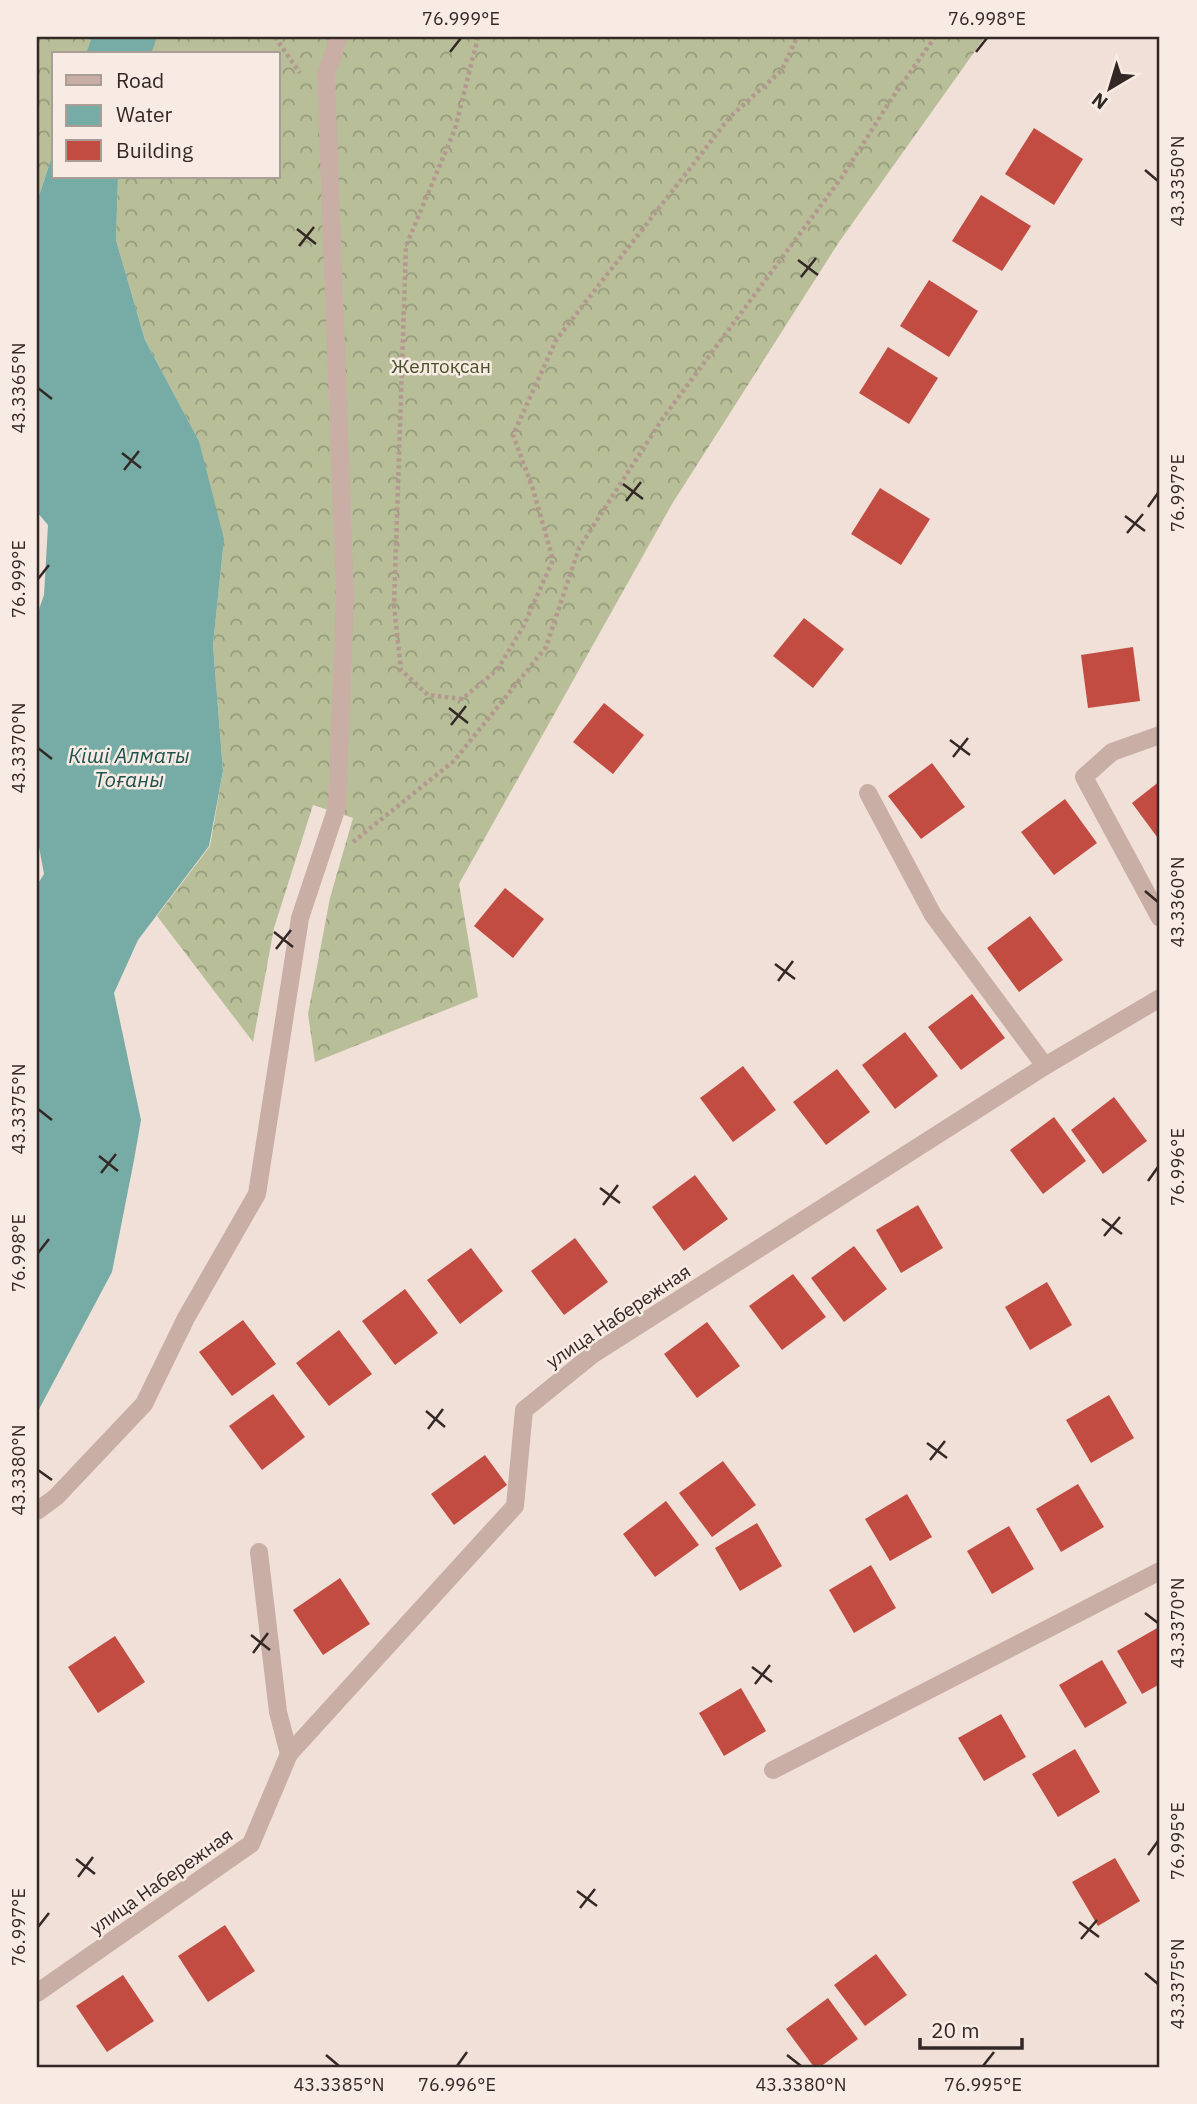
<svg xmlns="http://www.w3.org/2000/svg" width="1197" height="2104" font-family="'IBM Plex Sans',sans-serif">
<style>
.forest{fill:url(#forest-crowns)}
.water{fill:#77aca6}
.building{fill:#c34c42}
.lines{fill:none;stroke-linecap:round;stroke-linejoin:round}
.path{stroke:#b3988f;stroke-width:4.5;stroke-dasharray:3.5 3.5;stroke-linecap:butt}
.lane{stroke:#c8aea4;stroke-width:18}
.street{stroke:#c8aea4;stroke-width:18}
.ticks{fill:none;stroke:#332826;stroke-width:2.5}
.labels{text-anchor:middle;stroke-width:5;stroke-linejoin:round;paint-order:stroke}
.park-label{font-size:19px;fill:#49512a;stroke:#f8ebe4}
.street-label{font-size:19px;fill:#332826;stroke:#f8ebe4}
.water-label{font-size:21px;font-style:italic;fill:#1c534e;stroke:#f8ebe4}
.neatline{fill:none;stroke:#332826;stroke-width:2.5}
.ticks-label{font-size:18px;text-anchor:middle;fill:#332826}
</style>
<defs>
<pattern id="forest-crowns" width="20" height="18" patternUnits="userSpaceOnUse" patternTransform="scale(1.75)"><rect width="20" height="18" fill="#b8bf98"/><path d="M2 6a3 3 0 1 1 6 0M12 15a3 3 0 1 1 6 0" fill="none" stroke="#969b7c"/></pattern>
</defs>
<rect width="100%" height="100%" fill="#f0e0d8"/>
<!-- forest -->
<polygon class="forest" points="37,37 985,37 839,242 672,504 459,884 478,997 315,1062 308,1014 330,898 353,818 313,805 274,928 253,1042 157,916 210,846 223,771 213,645 223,548 199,441 145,340 116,240 118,177 278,177 278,54 54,54 54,150 37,202"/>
<!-- water -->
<g class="water">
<polygon points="92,37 157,37 151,54 86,54"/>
<polygon points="54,150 54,177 118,177 116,240 145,340 199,441 224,539 213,645 223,771 209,846 138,940 114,993 141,1120 134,1160 112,1272 37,1413 37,885 44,874 37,836 37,615 44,595 48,525 37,512 37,202"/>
</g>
<!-- building -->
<g class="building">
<polygon points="1034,128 1083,159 1054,205 1005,174"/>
<polygon points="981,195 1031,226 1002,271 952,241"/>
<polygon points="929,280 978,311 949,357 900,326"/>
<polygon points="888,347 938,378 909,424 859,393"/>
<polygon points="880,488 930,519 901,565 851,534"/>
<polygon points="804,618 844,649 813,688 773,656"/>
<polygon points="1133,647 1140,701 1088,708 1081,655"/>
<polygon points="604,703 644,735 613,774 573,742"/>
<polygon points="932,763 965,807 921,839 888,796"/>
<polygon points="1160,781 1160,841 1132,803"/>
<polygon points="1065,799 1097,843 1054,875 1021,832"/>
<polygon points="505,888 544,919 513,958 474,926"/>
<polygon points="1030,916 1063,960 1019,992 987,948"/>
<polygon points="972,994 1005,1038 961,1070 928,1027"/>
<polygon points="905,1032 938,1076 895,1109 862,1065"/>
<polygon points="743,1066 776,1110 733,1142 700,1098"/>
<polygon points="837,1069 870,1112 826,1145 793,1102"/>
<polygon points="1114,1097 1147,1141 1103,1174 1071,1130"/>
<polygon points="1054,1117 1086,1161 1043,1194 1010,1150"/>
<polygon points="695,1175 728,1219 684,1251 652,1207"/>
<polygon points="918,1205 943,1248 901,1273 876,1230"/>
<polygon points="575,1238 608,1282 564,1315 531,1271"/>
<polygon points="854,1246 887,1289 844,1322 811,1278"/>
<polygon points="471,1248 503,1291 460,1324 427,1280"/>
<polygon points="793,1274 826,1317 782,1350 749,1306"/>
<polygon points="1047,1282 1072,1325 1030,1350 1005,1307"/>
<polygon points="405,1289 438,1333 395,1365 362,1321"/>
<polygon points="243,1320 276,1364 232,1396 199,1352"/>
<polygon points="707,1322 740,1366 697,1398 664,1354"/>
<polygon points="339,1330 372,1374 329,1406 296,1363"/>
<polygon points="273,1394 305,1437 262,1470 229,1426"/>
<polygon points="1109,1395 1134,1438 1091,1463 1066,1420"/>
<polygon points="485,1455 507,1485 454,1525 431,1494"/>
<polygon points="723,1461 756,1505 712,1537 679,1493"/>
<polygon points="1078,1484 1104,1527 1061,1552 1036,1509"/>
<polygon points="907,1494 932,1537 890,1561 865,1519"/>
<polygon points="666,1501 699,1545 655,1577 623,1534"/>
<polygon points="757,1523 782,1566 740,1591 715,1548"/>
<polygon points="1009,1526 1034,1569 992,1594 967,1551"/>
<polygon points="871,1565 896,1608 854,1633 829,1590"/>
<polygon points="340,1578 370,1624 323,1655 293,1610"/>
<polygon points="1159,1627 1160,1684 1142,1694 1117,1651"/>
<polygon points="115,1636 145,1682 98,1713 68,1667"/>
<polygon points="1102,1660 1127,1703 1085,1728 1059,1685"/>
<polygon points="741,1688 766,1731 724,1756 699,1713"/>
<polygon points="1001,1714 1026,1757 984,1781 958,1738"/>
<polygon points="1075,1749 1100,1792 1058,1817 1032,1774"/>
<polygon points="1115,1858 1140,1901 1098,1926 1072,1882"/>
<polygon points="225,1925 255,1971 208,2002 178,1956"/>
<polygon points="876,1954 907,1995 865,2026 834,1985"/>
<polygon points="123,1975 154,2021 107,2052 76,2006"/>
<polygon points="828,1998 858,2039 820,2067 814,2067 786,2029"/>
</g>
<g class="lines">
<!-- path -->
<g class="path">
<polyline points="275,37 300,73"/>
<polyline points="478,37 455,129 406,246 394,606 401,670 428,695 462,699 498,669 524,625 553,560 533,489 513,435 556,340 730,117 782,70 797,37"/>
<polyline points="353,842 454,761 546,647 579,548 663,418 842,177 892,98 935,37"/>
</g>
<!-- lane -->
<g class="lane">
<polyline points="1160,735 1112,752 1084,777 1160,918"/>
<polyline points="868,793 933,915 1045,1066"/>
<polyline points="37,1511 56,1497 144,1404 186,1318 257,1194 300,918 337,807 345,597 326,75 339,37"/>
<polyline points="259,1552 278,1712 289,1754"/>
</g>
<!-- street -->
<g class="street">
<polyline points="773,1770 1160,1571"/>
<polyline points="37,1993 251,1844 289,1754 515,1506 524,1410 592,1355 1045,1066 1160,998"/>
</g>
</g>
<!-- ticks -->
<path class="ticks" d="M450,52L461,38M976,52L987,38M1145,170L1158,181M297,229L316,244M299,246L314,227M798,260L818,275M801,277L816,258M38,388L52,399M122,453L141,468M124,470L139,451M623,484L643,499M626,501L641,482M1148,507L1158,493M1125,516L1145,531M1127,533L1143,514M38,579L49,565M449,708L468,723M451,725L466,706M950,740L970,755M38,748L52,759M953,757L968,738M1145,891L1158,902M274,932L293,947M276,949L291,930M775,964L795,979M778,981L793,961M38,1109L52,1120M99,1156L118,1171M101,1173L116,1154M1148,1181L1158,1167M600,1188L620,1203M603,1205L618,1185M1102,1219L1122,1234M1104,1236L1120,1217M38,1253L49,1239M426,1411L445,1427M428,1429L443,1409M927,1443L947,1458M930,1460L945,1441M38,1470L52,1480M1145,1613L1158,1623M251,1635L270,1650M253,1653L268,1633M752,1667L772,1682M755,1684L770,1665M1148,1855L1158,1841M76,1859L95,1874M78,1877L93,1857M577,1891L597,1906M580,1908L595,1889M1079,1922L1099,1937M38,1927L49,1913M1081,1939L1097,1920M1145,1973L1158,1984M326,2055L339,2066M787,2055L801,2066M457,2066L467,2052M983,2066L994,2052"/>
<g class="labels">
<!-- park labels -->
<g class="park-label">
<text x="441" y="373">Желтоқсан</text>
</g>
<!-- street labels -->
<g class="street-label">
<text transform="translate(618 1316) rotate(-34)" y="7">улица Набережная</text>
<text transform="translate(161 1881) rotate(-35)" y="7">улица Набережная</text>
</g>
<!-- water labels -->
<g class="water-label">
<text x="129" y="763">Кіші Алматы<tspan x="129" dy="24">Тоғаны</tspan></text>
</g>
</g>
<!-- border -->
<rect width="1197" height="2104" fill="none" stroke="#f8ebe4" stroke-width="77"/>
<!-- legend -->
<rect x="52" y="52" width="228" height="126" fill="#f8ebe4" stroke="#a99d98" stroke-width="2"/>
<rect x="66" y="75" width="35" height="10" fill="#c8aea4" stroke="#a99d98" stroke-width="2"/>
<text x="116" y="88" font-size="21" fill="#332826">Road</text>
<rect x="66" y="105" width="35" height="21" fill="#77aca6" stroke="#a99d98" stroke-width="2"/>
<text x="116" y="122" font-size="21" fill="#332826">Water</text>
<rect x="66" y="140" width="35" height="21" fill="#c34c42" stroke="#a99d98" stroke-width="2"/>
<text x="116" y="158" font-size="21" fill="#332826">Building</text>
<!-- north arrow -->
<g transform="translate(1110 88) rotate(218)" stroke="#f8ebe4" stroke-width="5" paint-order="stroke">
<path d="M0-5L12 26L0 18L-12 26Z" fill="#332826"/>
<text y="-10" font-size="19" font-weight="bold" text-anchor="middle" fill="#332826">N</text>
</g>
<!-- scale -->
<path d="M920 2038v10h102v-10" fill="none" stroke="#332826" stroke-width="3.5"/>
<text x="931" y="2038" font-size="21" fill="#332826" stroke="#f8ebe4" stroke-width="5" paint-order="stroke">20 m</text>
<rect x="38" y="38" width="1120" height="2028" class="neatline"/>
<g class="ticks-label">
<text x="461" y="25">76.999°E</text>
<text x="987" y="25">76.998°E</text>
<text transform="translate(1178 181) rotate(-90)" y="6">43.3350°N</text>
<text transform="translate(19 388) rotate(-90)" y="6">43.3365°N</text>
<text transform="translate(1178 493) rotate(-90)" y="6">76.997°E</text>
<text transform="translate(19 579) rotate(-90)" y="6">76.999°E</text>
<text transform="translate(19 748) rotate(-90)" y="6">43.3370°N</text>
<text transform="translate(1178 902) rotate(-90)" y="6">43.3360°N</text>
<text transform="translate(19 1109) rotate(-90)" y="6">43.3375°N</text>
<text transform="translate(1178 1167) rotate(-90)" y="6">76.996°E</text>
<text transform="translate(19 1253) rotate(-90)" y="6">76.998°E</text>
<text transform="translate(19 1470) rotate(-90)" y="6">43.3380°N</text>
<text transform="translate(1178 1623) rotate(-90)" y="6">43.3370°N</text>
<text transform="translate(1178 1841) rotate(-90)" y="6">76.995°E</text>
<text transform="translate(19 1927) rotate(-90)" y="6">76.997°E</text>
<text transform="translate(1178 1984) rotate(-90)" y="6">43.3375°N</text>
<text x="339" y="2091">43.3385°N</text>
<text x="457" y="2091">76.996°E</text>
<text x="801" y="2091">43.3380°N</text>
<text x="983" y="2091">76.995°E</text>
</g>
</svg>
